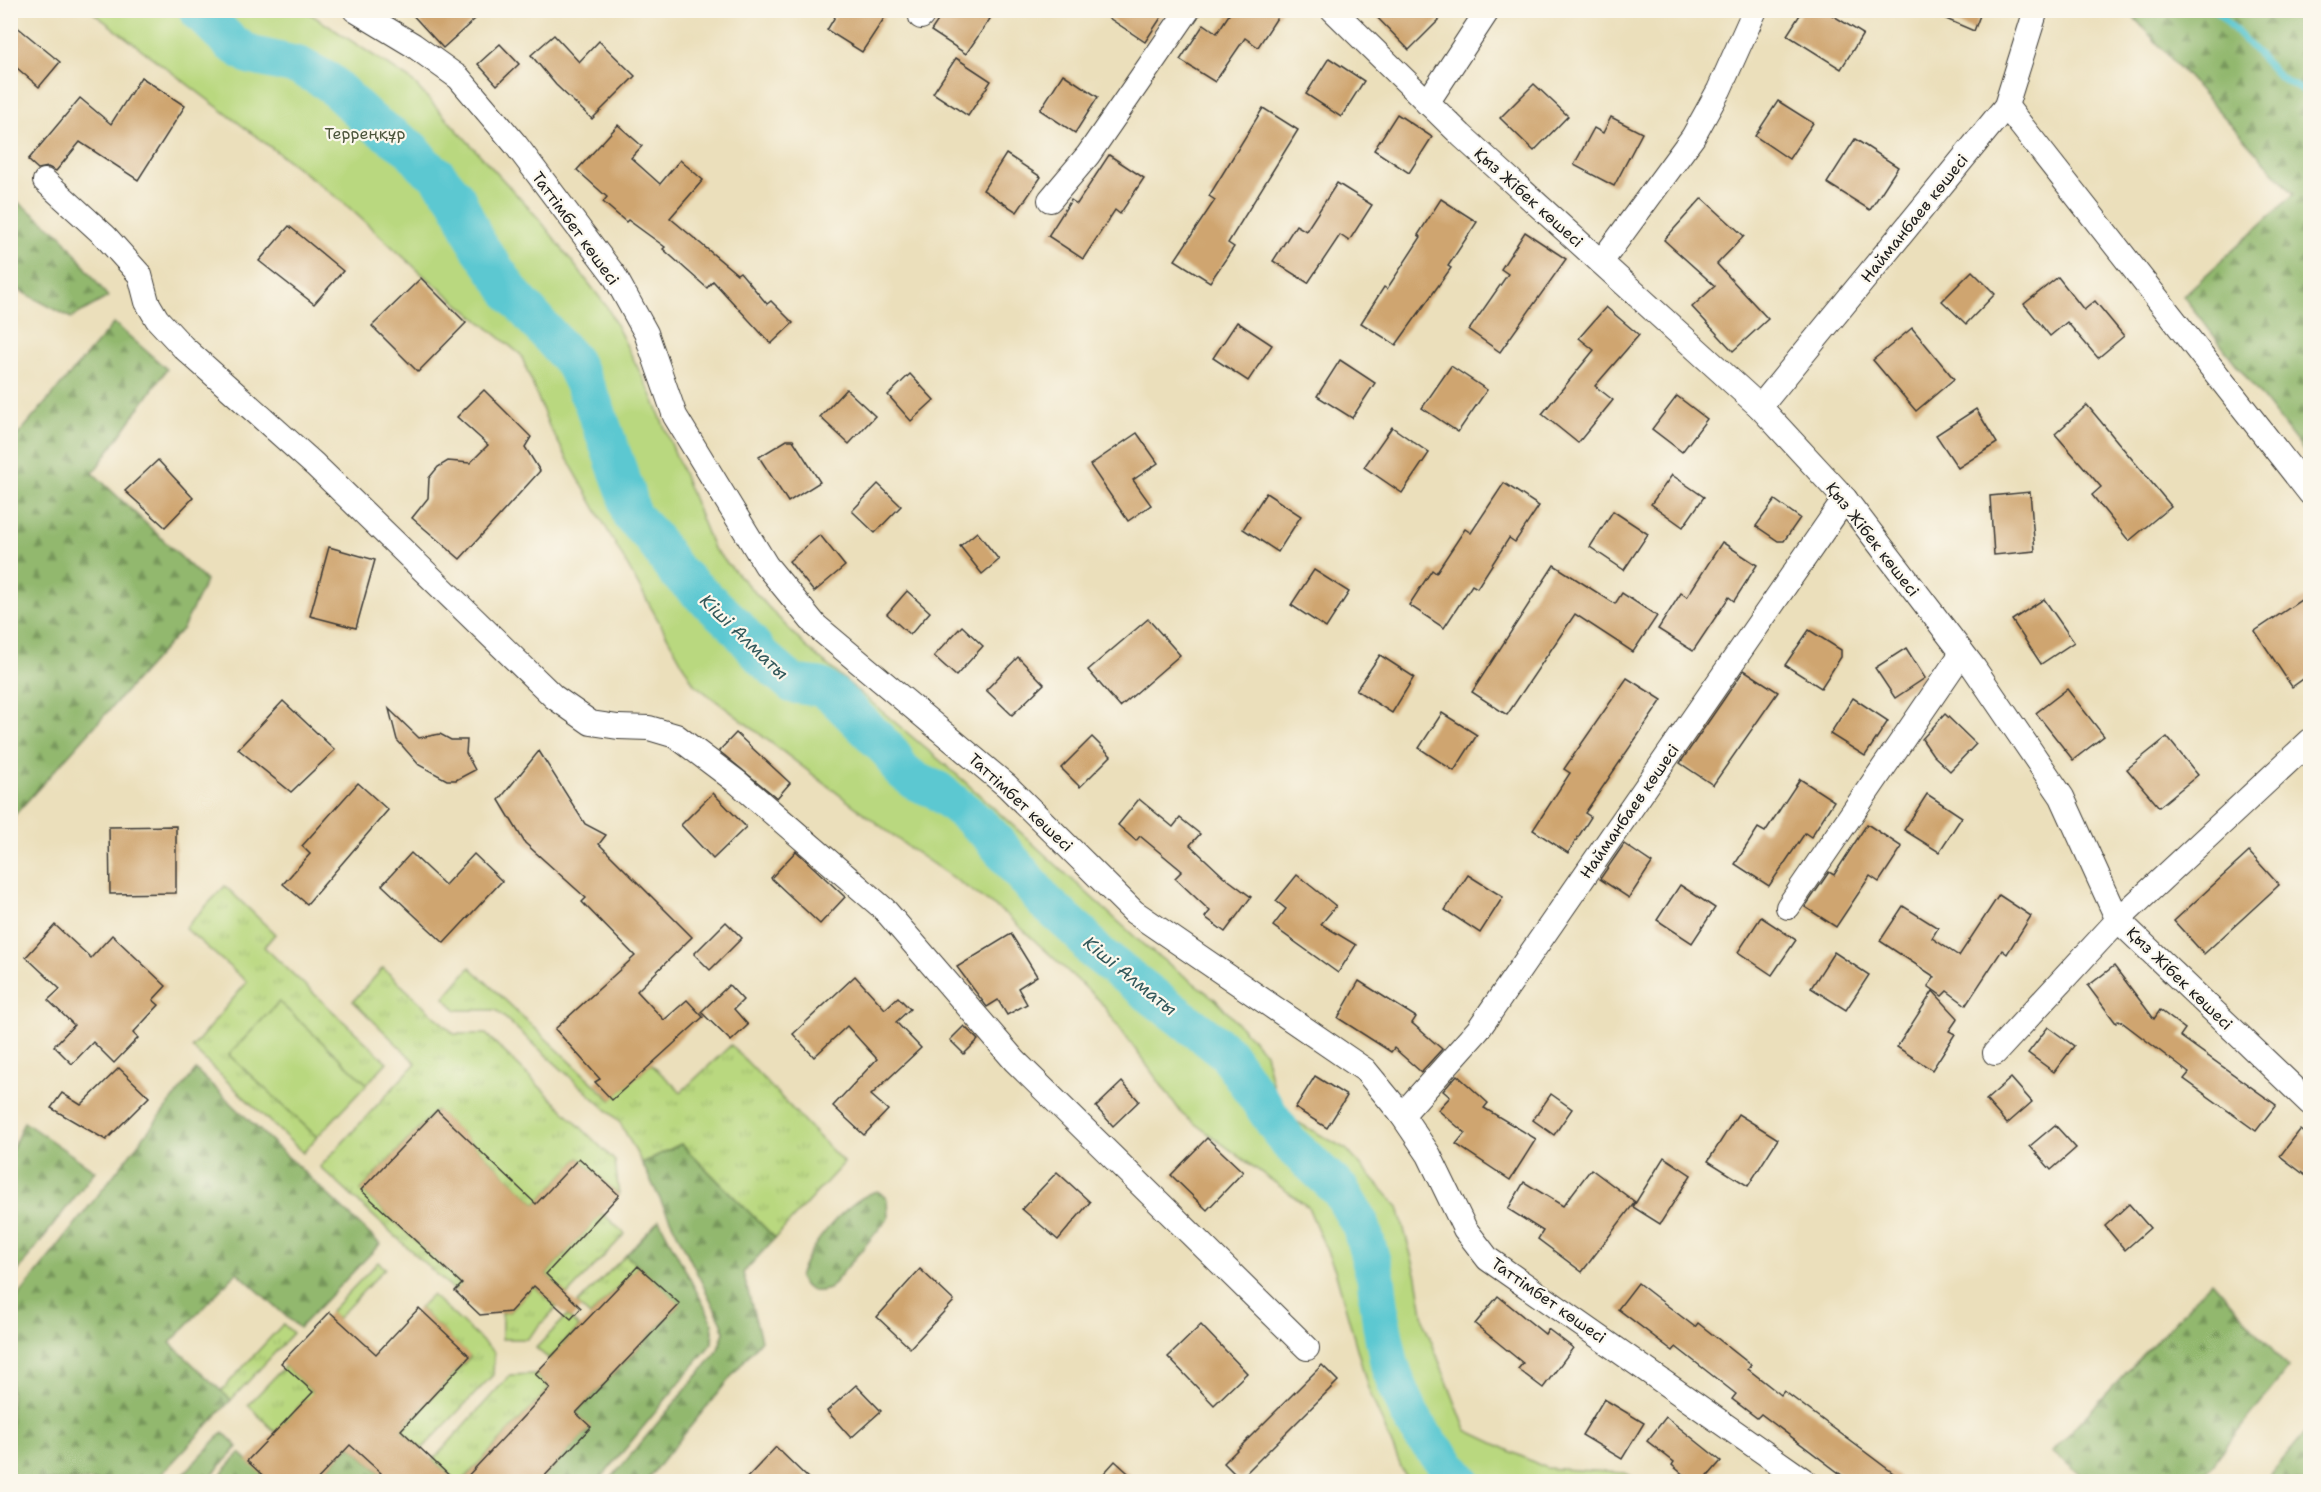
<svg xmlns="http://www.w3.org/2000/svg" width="2321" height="1492" font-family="'Shantell Sans',sans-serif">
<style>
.grass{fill:url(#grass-tufts);stroke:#6a7a4e;stroke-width:1.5}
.forest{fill:url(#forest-firs);stroke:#576a45;stroke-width:1.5}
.park{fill:#b9d87f;stroke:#6a7a4e;stroke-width:1.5}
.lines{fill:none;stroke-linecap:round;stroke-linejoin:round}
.stream{stroke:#5bc8d1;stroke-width:7}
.river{stroke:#5bc8d1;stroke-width:39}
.building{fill:#cfa56f}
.minor-casing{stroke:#3b3934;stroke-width:26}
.minor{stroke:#fff;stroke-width:24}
.labels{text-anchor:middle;stroke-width:4.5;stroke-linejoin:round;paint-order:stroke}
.park-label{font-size:16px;fill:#4b543a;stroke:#fbf7ec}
.street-label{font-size:16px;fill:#1c1c1c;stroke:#fbf7ec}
.water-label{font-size:18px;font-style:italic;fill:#32585b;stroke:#fbf7ec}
</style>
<defs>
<pattern id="grass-tufts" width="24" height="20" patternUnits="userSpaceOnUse" patternTransform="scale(1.5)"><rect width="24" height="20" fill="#b9d87f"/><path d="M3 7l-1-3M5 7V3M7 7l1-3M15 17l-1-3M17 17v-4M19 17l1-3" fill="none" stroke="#9eb96d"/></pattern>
<pattern id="forest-firs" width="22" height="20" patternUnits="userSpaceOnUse" patternTransform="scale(1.5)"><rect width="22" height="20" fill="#92b86e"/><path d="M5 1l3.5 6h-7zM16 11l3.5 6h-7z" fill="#76955a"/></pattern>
</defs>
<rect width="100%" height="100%" fill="#fbf7ec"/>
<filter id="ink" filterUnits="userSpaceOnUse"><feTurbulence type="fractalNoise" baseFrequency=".0167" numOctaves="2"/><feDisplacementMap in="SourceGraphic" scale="12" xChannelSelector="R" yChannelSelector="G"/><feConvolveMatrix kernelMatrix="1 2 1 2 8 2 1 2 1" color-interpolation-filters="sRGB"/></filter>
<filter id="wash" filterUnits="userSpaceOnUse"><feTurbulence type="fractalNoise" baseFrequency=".008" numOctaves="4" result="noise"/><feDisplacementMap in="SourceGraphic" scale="24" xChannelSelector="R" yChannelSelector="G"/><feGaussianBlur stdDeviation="1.35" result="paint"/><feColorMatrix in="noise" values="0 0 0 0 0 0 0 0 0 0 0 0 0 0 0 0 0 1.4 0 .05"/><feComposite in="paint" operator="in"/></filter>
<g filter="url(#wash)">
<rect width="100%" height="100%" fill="#ebdfbb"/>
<!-- grass -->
<g class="grass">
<polygon points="225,886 275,934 264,947 387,1062 367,1084 279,1002 229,1055 317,1137 303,1153 192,1048 247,982 185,928"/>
<polygon points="470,967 611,1100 651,1064 681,1092 731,1045 844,1163 775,1238 681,1144 642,1163 619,1121 496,1010 457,1010 444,998"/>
<polygon points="383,968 454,1034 486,1034 615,1161 619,1195 579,1158 536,1204 436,1110 361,1190 462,1284 455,1291 320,1167 416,1063 353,1001"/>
<polygon points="602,1213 625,1234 567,1295 546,1274"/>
<polygon points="626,1255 638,1266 590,1316 577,1304"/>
<polygon points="378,1262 385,1268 337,1319 330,1312"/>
<polygon points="534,1286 557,1307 527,1339 502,1339 502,1313 510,1312"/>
<polygon points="432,1295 494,1352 493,1375 422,1449 401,1430 470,1357 419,1308"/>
<polygon points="567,1316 579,1327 549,1359 536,1348"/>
<polygon points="283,1324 293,1333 231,1400 221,1391"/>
<polygon points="285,1366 333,1411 324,1420 304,1401 275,1432 248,1405"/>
<polygon points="535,1374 550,1388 462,1481 456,1481 433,1460 510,1375"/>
</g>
<!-- forest -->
<g class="forest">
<polygon points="2128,11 2298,11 2298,47 2310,52 2310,459 2183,296 2294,194"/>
<polygon points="10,196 61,235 108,297 71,318 11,286"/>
<polygon points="114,323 167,369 93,473 206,581 183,628 11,819 11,443"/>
<polygon points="196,1070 380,1244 299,1328 237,1272 170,1343 231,1400 155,1481 11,1481 11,1306"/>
<polygon points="24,1122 95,1171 11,1280 11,1152"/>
<polygon points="681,1144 775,1238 743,1273 761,1340 646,1481 609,1481 717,1352 724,1332 722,1323 642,1163"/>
<path d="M878,1191L887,1199L888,1218L829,1289C814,1293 808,1293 799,1278C805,1249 849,1197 878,1191Z"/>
<polygon points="659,1220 711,1319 713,1331 712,1343 599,1481 539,1482 590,1427 576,1413 679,1305 626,1255"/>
<polygon points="2212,1281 2288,1368 2199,1481 2089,1481 2052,1452"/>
<polygon points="2310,1427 2310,1481 2265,1481"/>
<polygon points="223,1432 238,1447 206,1481 177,1481"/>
<polygon points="350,1445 381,1473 373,1481 315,1482"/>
<polygon points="240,1453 270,1481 214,1482"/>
</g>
<!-- park -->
<g class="park">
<polygon points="91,11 306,11 411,80 540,220 607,307 652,396 713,548 805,646 963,780 1146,947 1215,999 1265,1053 1279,1112 1346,1149 1398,1207 1417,1277 1425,1325 1466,1430 1546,1468 1624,1473 1640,1481 1407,1481 1368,1388 1335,1270 1308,1207 1183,1115 1100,1001 1007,915 908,847 694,684 549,426 521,355 422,274 344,203"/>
<polygon points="279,1002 367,1084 317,1137 229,1055"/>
</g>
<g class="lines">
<!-- stream -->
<polyline class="stream" points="2216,10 2279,76 2310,96"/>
<!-- river -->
<polyline class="river" points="198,10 231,43 250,55 299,66 329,82 370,121 411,149 424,165 436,174 456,198 478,245 513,295 573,362 593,403 627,495 631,515 652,537 676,571 735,625 763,658 793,684 820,687 835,697 891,753 901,770 917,782 937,790 966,813 989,834 1045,902 1080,933 1094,951 1226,1052 1288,1142 1340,1190 1361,1226 1376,1278 1382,1327 1390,1367 1409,1413 1423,1436 1462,1482"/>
</g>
<g id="blocks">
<!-- building -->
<g class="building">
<polygon points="408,10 485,10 443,48"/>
<polygon points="839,10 875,10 885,17 862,52 827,30"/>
<polygon points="945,10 977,10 990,19 966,54 931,31"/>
<polygon points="1097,10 1166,10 1145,42"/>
<polygon points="1232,10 1282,10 1258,47 1245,38 1215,82 1180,60 1204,24 1217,33"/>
<polygon points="1370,10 1449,10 1409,50"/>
<polygon points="1803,10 1824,10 1863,34 1841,69 1787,35"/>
<polygon points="1925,10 1982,10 1974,31"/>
<polygon points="10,21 60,62 39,87 10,62"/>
<polygon points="554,35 579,62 599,41 635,76 592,119 556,85 531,55"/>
<polygon points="500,44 519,64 497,85 478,64"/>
<polygon points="956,58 991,81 968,116 933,93"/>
<polygon points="1329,58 1364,81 1341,117 1306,94"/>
<polygon points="1063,74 1098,97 1075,133 1040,110"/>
<polygon points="141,77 185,106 138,180 80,142 56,171 48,167 38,169 28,160 80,98 111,124"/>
<polygon points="1534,84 1568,116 1534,151 1500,118"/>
<polygon points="1778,101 1813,123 1789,159 1755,136"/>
<polygon points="1263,108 1298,130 1228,243 1234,247 1210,282 1175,260 1215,200 1209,196"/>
<polygon points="1397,114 1432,137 1409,173 1374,150"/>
<polygon points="1611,117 1642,133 1614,186 1574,165 1594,128 1603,133"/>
<polygon points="618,125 642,146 631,158 660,184 680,160 703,180 670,218 737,274 740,272 767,304 771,301 793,323 771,344 713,281 707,288 663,249 665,247 628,220 626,222 603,202 607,197 577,170"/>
<polygon points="1855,139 1898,167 1870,210 1827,183"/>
<polygon points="1006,154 1041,177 1017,212 983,190"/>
<polygon points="1109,155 1144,178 1120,214 1115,210 1083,259 1048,236 1071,200 1077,204"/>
<polygon points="1337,183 1372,205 1349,241 1340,235 1308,283 1273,261 1296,225 1306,231"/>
<polygon points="1702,198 1744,236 1717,264 1768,319 1733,351 1692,307 1715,286 1664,240"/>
<polygon points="1441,199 1477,222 1448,266 1451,268 1396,345 1361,323 1384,287 1387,289 1421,237 1418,235"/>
<polygon points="289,226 343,271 314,304 259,261"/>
<polygon points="1525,232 1566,259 1500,352 1469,330 1508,274 1501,269"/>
<polygon points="1972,271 1995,294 1966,324 1942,301"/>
<polygon points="2058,277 2084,310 2095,301 2124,336 2098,358 2067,322 2050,336 2024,304"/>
<polygon points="421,278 466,323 418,372 372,326"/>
<polygon points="1606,307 1639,335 1595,386 1613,400 1578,443 1542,414 1594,350 1579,338"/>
<polygon points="1237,322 1272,345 1248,381 1213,358"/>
<polygon points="1912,328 1954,379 1916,411 1873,360"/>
<polygon points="1340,360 1375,383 1352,418 1317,396"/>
<polygon points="1451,366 1487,390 1458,432 1422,408"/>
<polygon points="910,374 934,400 911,421 888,395"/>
<polygon points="846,389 875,416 849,444 820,417"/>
<polygon points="484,390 531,437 525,447 540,471 460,559 412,518 428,498 429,478 438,467 448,461 470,463 488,445 457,417"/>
<polygon points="1677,396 1707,419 1682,452 1652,429"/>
<polygon points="2087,405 2171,506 2129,541 2092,495 2101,487 2055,434"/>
<polygon points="1976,409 1997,443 1958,468 1936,435"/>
<polygon points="1392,427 1429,453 1402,493 1364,467"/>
<polygon points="1137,433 1158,463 1133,480 1151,505 1128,521 1090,465"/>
<polygon points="787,440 793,440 820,482 788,502 759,457"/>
<polygon points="158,460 193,498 165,527 125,491"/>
<polygon points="1672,475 1704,497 1683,527 1651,504"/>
<polygon points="1504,483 1539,506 1515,542 1509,538 1477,588 1472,585 1444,628 1409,605 1432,570 1436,573 1465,529 1471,533"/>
<polygon points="878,484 901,506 875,533 852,511"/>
<polygon points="2030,492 2035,551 1994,555 1990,496"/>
<polygon points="1266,493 1301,516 1278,552 1243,529"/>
<polygon points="1775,500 1800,518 1784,541 1778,541 1756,526"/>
<polygon points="1613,511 1648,534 1624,570 1590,547"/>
<polygon points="977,532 999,560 982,574 960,546"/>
<polygon points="820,535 845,566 814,592 789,561"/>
<polygon points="1722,542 1757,565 1734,601 1729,597 1693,651 1658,629 1681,593 1687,597"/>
<polygon points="329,547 375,560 356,628 310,616"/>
<polygon points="1554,565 1615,604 1622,593 1657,616 1633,652 1575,614 1507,715 1472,692"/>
<polygon points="1314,570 1349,592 1326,628 1291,605"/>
<polygon points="907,591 930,612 910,635 887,614"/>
<polygon points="2310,594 2310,674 2292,687 2255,631"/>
<polygon points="2044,599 2074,642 2041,664 2012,620"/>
<polygon points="1148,619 1180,655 1120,707 1088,670"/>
<polygon points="962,626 983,646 956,676 934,656"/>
<polygon points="1809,630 1841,650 1841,657 1821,688 1785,665"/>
<polygon points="1906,648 1925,678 1895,698 1875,668"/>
<polygon points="1380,655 1414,677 1392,713 1356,690"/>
<polygon points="1018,657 1044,684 1012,715 986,690"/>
<polygon points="1744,670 1778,692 1713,785 1680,763"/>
<polygon points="1627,678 1662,700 1585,813 1591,817 1568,853 1533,830 1570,773 1564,769"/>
<polygon points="2067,689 2104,736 2073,760 2036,713"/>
<polygon points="1853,698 1888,721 1865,756 1830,734"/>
<polygon points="283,701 335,750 291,792 238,749"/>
<polygon points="389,709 419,738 440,734 451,740 467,740 466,753 475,770 456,780 447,780 419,765 397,740"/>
<polygon points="1442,713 1477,735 1454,771 1419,748"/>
<polygon points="1945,714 1976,744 1950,771 1933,755 1922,739"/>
<polygon points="736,733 790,783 777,798 719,751"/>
<polygon points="1092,737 1111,756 1080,787 1061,768"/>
<polygon points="2167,737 2198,775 2159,807 2127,769"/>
<polygon points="539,751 585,824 606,835 599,844 692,937 637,991 664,1020 687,1000 703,1017 612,1100 595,1082 600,1079 555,1029 635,956 582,902 586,898 525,843 499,800"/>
<polygon points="1800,779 1834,801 1811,837 1805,833 1769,886 1735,864 1758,828 1765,832"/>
<polygon points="358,783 388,810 307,904 283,884 310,854 302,846"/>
<polygon points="713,793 746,827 713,859 681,825"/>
<polygon points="1927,794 1962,817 1939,852 1904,830"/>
<polygon points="1139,799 1173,827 1180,818 1200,834 1190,845 1223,876 1251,897 1225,932 1205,917 1210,911 1175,878 1182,871 1140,836 1136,841 1118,825"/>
<polygon points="1867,824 1902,847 1879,882 1870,876 1836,927 1805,907 1829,872 1834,875"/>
<polygon points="176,826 176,893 110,894 109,827"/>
<polygon points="1624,844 1652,863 1629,898 1600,879"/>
<polygon points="796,851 845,897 820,924 771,878"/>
<polygon points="2249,852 2279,885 2204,954 2174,921"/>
<polygon points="411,853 445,885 474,854 502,881 444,943 382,885"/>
<polygon points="1297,875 1336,906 1321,924 1356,945 1338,973 1273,926 1286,909 1276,901"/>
<polygon points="1468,875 1503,897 1480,933 1445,910"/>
<polygon points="1680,885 1715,908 1692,943 1657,920"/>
<polygon points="1999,895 2031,916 2007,954 2002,950 1966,1005 1947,991 1942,996 1928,986 1935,977 1880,941 1903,906 1938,928 1932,938 1959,956"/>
<polygon points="1761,917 1796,940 1772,975 1738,952"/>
<polygon points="726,922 742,938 710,970 694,954"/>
<polygon points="55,925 91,958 112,935 166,986 153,1000 159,1005 133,1033 138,1038 114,1063 93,1042 72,1064 54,1046 74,1025 48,1000 60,989 26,957"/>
<polygon points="1011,934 1037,976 1018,988 1027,1004 1007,1015 998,1000 987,1007 957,967"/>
<polygon points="1834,952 1869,975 1846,1010 1811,988"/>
<polygon points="2114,966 2154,1019 2160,1010 2185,1029 2180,1036 2276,1105 2256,1131 2184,1079 2189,1073 2119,1020 2116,1023 2088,986"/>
<polygon points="855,976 885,1009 898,997 910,1009 896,1022 921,1048 871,1095 888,1110 864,1135 833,1106 877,1059 847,1026 814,1057 793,1034"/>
<polygon points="1359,981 1416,1017 1412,1023 1442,1049 1421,1072 1394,1048 1391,1052 1338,1018"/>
<polygon points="729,985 743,1000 734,1009 748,1025 731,1041 701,1012"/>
<polygon points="1933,991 1958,1018 1949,1031 1955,1034 1932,1070 1897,1047"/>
<polygon points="964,1026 978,1040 964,1054 950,1040"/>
<polygon points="2048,1027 2074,1046 2054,1072 2028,1053"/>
<polygon points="119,1068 149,1097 106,1140 51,1108 62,1093 81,1105"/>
<polygon points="1457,1075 1488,1103 1484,1108 1536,1139 1510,1180 1456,1144 1465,1133 1438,1110 1450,1097 1443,1091"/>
<polygon points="1315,1076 1347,1096 1327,1128 1295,1108"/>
<polygon points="2011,1078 2032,1102 2007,1124 1986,1100"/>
<polygon points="1122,1082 1139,1101 1113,1126 1096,1107"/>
<polygon points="1551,1094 1572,1109 1554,1135 1533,1120"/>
<polygon points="437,1110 536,1204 579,1158 619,1195 546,1274 581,1308 571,1319 534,1286 510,1312 480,1315 455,1291 462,1284 361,1190"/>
<polygon points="1738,1114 1778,1139 1748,1186 1708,1161"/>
<polygon points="2055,1125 2076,1148 2051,1170 2030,1146"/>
<polygon points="2300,1130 2310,1138 2310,1179 2280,1156"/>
<polygon points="1207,1138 1243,1172 1207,1210 1171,1175"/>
<polygon points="1664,1157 1691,1175 1660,1224 1633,1207"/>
<polygon points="1591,1169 1635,1202 1582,1272 1538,1239 1543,1231 1508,1209 1524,1182 1563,1206"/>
<polygon points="1057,1172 1090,1202 1058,1240 1022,1209"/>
<polygon points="2129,1204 2150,1228 2125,1250 2105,1226"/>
<polygon points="638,1266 680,1304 576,1413 591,1427 539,1482 462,1482 550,1388 535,1374"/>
<polygon points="920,1269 954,1301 910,1348 877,1317"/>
<polygon points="1638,1283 1695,1327 1698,1323 1751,1365 1748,1369 1781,1395 1784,1391 1905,1482 1851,1482 1761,1414 1757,1418 1732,1399 1736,1394 1676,1347 1673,1351 1618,1309"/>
<polygon points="1498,1296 1545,1334 1548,1329 1573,1348 1543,1388 1518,1369 1523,1363 1475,1324"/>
<polygon points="419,1308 470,1356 401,1430 456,1482 373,1482 381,1473 350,1445 315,1482 270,1482 247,1461 313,1392 281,1363 330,1312 376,1354"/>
<polygon points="1201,1325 1247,1373 1214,1405 1168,1357"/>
<polygon points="1322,1365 1338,1381 1240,1479 1224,1463"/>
<polygon points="856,1385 881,1411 851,1438 827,1411"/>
<polygon points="1604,1399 1644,1423 1622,1459 1582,1435"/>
<polygon points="1666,1417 1721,1461 1703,1482 1692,1482 1672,1465 1674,1462 1647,1441"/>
<polygon points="776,1447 812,1482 743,1482"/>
<polygon points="1115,1461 1138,1482 1096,1482"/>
</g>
</g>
</g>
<g filter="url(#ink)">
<use href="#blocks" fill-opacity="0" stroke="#3b3934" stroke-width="1.5"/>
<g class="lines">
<defs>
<g id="minor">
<polyline points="355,10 413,45 459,78 516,145 614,275 646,333 675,416 766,565 816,626 1007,786 1134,912 1365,1070 1402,1115 1429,1155 1465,1229 1488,1259 1806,1482"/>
<polyline points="1333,10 1461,135 1760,407 1845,499 1974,668 2062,797 2118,920 2310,1103"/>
<polyline points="921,17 926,10"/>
<polyline points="1427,103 1488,10"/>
<polyline points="2006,106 2310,493"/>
<polyline points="45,181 105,236 140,275 147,302 157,319 183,347 315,465 554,697 591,723 618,727 649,728 676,736 737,782 884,909 1015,1061 1307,1348"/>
<polyline points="1050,200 1088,155 1188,10"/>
<polyline points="1601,262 1693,137 1719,90 1755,10"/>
<polyline points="1760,407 2006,106 2036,10"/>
<polyline points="1788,907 1962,653"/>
<polyline points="1995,1053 2118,920 2310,741"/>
<polyline points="1402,1115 1478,1030 1845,499"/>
</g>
</defs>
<!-- minor casing -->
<use href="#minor" class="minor-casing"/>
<!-- minor -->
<use href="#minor" class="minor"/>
</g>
</g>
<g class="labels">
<!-- park labels -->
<g class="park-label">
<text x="365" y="139">Терреңқұр</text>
</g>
<!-- street labels -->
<g class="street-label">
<text transform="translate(1529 197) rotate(42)" y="6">Қыз Жібек көшесі</text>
<text transform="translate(1914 218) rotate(-51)" y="6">Найманбаев көшесі</text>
<text transform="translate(576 228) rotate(54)" y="6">Таттімбет көшесі</text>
<text transform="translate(1873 539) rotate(52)" y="6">Қыз Жібек көшесі</text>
<text transform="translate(1021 802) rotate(43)" y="6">Таттімбет көшесі</text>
<text transform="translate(1629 811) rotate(-55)" y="6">Найманбаев көшесі</text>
<text transform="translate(2180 978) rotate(44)" y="6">Қыз Жібек көшесі</text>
<text transform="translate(1549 1300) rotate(35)" y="6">Таттімбет көшесі</text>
</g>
<!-- water labels -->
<g class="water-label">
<text transform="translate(744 637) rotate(44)" y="6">Кіші Алматы</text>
<text transform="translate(1130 976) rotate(39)" y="6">Кіші Алматы</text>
</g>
</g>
<!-- margin -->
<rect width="2321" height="1492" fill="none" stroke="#fbf7ec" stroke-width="36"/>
</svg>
